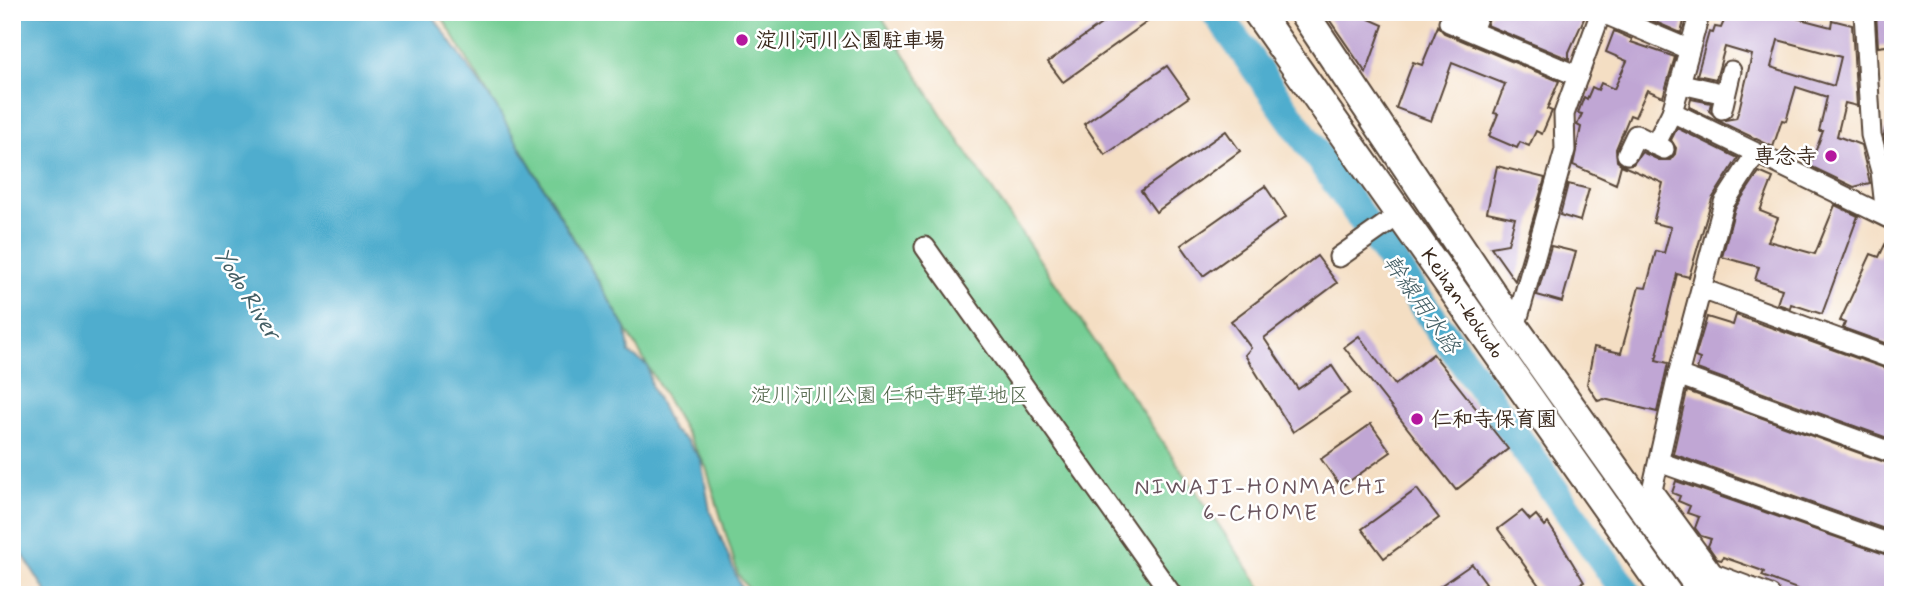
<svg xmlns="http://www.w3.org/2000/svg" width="1905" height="607" font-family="Mynerve,'Klee One',sans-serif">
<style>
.green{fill:#75ce94;stroke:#587c59;stroke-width:2}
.water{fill:#50adce;stroke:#466c76;stroke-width:2}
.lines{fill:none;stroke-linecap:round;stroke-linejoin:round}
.river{stroke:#50adce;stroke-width:30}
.building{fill:#c0a6d4;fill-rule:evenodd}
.minor-casing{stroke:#574537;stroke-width:23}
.highway-casing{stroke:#574537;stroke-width:32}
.minor{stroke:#fff;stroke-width:19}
.highway{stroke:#fff;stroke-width:28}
.poi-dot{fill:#b5179e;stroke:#fff;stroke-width:2.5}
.labels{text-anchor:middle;stroke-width:5;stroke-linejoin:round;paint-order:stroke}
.poi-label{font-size:21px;font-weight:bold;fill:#3b2a1e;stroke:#fff;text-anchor:start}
.street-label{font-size:21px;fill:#3b2a1e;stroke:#fff}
.park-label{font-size:21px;fill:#4f6347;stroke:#fff}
.water-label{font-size:23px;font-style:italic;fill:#435e64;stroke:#fff}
.neighbourhood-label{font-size:23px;letter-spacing:2px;fill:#6a555e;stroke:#fff}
</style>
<rect width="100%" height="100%" fill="#fff"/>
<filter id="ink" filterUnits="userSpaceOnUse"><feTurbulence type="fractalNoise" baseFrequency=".0143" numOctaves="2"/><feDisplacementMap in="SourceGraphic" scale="14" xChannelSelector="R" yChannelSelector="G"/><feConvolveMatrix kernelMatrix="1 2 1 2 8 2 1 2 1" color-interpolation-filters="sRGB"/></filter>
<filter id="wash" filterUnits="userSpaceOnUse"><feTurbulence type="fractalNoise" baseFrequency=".00686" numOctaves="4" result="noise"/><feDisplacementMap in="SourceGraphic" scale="28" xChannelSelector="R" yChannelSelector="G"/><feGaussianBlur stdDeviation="1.57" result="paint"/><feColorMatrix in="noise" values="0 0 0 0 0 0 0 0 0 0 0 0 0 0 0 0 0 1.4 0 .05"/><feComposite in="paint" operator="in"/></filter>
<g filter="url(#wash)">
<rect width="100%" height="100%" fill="#f4dec3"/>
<!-- green -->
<polygon class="green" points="439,12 879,12 943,117 1266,595 752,595 738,574 706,467 545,189"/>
<!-- water -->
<polygon class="water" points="12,12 430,12 497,108 626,329 629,353 648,366 651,385 672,430 686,440 701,460 710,511 744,595 48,595 12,537"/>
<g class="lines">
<!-- river -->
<polyline class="river" points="1216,12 1628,595"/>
</g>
<g id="blocks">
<!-- building -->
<g class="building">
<polygon points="1118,12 1140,12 1147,22 1063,82 1048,62"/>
<polygon points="1324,12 1371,12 1369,19 1383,25 1366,73"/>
<polygon points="1491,12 1587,12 1569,52 1569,59 1487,25"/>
<polygon points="1632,12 1682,12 1679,19 1684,21 1681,33"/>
<path d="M1728,12H1773L1831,27L1832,20L1852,25L1857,106L1845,103L1837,136L1861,145L1870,183L1854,187L1810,166L1823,131H1819L1827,97L1796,87L1786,121L1782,120L1773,147L1689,107L1691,99L1711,103L1709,111L1720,121L1736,118L1739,110L1752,55L1725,47L1716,79L1697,75L1709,32L1713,33L1715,27L1721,28ZM1778,40L1841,57L1834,86L1771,67Z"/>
<polygon points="1876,12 1893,12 1893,45 1878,47"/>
<polygon points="1438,26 1444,33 1559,81 1547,109 1552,111 1542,134 1536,131 1529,146 1520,142 1517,148 1489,136 1498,114 1494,113 1505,84 1452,63 1431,121 1396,108 1413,62 1422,65"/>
<polygon points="1614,31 1632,39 1631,42 1675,57 1663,97 1647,90 1635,117 1630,115 1616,149 1617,161 1622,165 1633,164 1642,152 1659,160 1670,160 1675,154 1676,148 1671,140 1677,128 1738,158 1712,199 1689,277 1677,274 1656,360 1668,363 1657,412 1604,399 1598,401 1587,384 1594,347 1621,353 1639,287 1646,288 1656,251 1664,253 1671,227 1653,223 1663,183 1621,165 1616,184 1573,165 1581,127 1577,125 1582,114 1578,113 1584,97 1587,99 1592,87 1598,90 1601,83 1614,89 1627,61 1606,52"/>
<polygon points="1167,66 1189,97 1105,155 1084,124"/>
<polygon points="1888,119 1893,120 1891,162 1884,135"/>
<polygon points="1226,131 1240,151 1156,212 1141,191"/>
<polygon points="1497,166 1545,178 1515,281 1491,247 1508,244 1515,218 1487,212"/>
<polygon points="1759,172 1773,178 1760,211 1778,218 1768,241 1815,254 1835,205 1858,216 1822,314 1791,304 1790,308 1777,304 1782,289 1755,280 1759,267 1722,257 1735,208"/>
<polygon points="1568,184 1589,189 1580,221 1560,215"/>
<polygon points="1265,186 1286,217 1203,276 1181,245"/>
<polygon points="1891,232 1893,232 1893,346 1843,328 1845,323 1840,321 1871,254 1879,257"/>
<polygon points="1551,246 1576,252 1562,302 1537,295"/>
<polygon points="1317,256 1337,283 1264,338 1298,389 1332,366 1350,393 1293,432 1245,355 1251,348 1231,321"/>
<polygon points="1736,315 1893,371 1893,440 1697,369 1700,359 1695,357 1707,317 1733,325"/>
<polygon points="1359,336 1395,385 1433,354 1508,449 1456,490 1344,347"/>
<polygon points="1687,391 1893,465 1893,532 1673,454"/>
<polygon points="1371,424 1391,452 1341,487 1321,459"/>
<polygon points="1676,481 1893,557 1893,595 1813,595 1762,576 1764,572 1760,570 1723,557 1722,560 1717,559 1708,546 1711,539 1701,536 1695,528 1699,517 1687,513 1690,506 1678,501 1680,496 1672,493"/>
<polygon points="1417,489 1439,518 1384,558 1362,529"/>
<polygon points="1522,511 1530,520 1536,515 1545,526 1548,523 1557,537 1584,582 1576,586 1582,595 1546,595 1498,529"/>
<polygon points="1472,564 1486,583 1469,595 1427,595"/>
</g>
</g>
</g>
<g filter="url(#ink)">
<use href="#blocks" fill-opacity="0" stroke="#574537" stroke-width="2"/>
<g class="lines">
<defs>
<g id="minor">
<polyline points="1600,12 1688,49"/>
<polyline points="1696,12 1698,19 1672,112 1893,220"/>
<polyline points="1864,12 1871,135 1881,171 1886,216"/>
<polyline points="1449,22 1578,76"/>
<polyline points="1472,31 1479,12"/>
<polyline points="1682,84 1725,94"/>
<polyline points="1722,109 1731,71"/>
<polyline points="1655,145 1672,112"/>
<polyline points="1627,154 1636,135 1664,149"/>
<polyline points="925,247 1172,595"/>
<polyline points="1339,257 1400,214"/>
<polyline points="1702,289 1893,359"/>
<polyline points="1515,328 1565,150 1564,114 1601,12"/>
<polyline points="1678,375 1893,453"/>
<polyline points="1659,462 1893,545"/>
<polyline points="1652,490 1729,595"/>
<polyline points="1640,505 1652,490 1678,375 1724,203 1755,155"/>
<polyline points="1714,574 1770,595"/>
</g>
<g id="highway">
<polyline points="1257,12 1668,595"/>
<polyline points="1303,12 1515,328 1705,595"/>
</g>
</defs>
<!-- minor casing -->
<use href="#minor" class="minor-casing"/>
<!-- highway casing -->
<use href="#highway" class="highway-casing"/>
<!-- minor -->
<use href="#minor" class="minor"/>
<!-- highway -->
<use href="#highway" class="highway"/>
</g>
</g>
<!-- markers -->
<g class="poi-dot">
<circle cx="742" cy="40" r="7"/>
<circle cx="1831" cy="156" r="7"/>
<circle cx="1417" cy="419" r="7"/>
</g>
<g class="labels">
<!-- poi labels -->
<g class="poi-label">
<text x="756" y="47">淀川河川公園駐車場</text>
<text x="1817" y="163" text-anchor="end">専念寺</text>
<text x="1431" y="426">仁和寺保育園</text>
</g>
<!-- street labels -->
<g class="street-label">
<text transform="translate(1463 303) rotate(55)" y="7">Keihan-kokudo</text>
</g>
<!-- park labels -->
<g class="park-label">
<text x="890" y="402">淀川河川公園 仁和寺野草地区</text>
</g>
<!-- water labels -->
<g class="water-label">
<text transform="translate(248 293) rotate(58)" y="8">Yodo River</text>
<text transform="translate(1422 304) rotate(55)" y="8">幹線用水路</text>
</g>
<!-- neighbourhood labels -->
<g class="neighbourhood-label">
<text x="1261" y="494">NIWAJI-HONMACHI<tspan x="1261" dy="26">6-CHOME</tspan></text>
</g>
</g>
<!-- margin -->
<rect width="1905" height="607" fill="none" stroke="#fff" stroke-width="42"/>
</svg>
